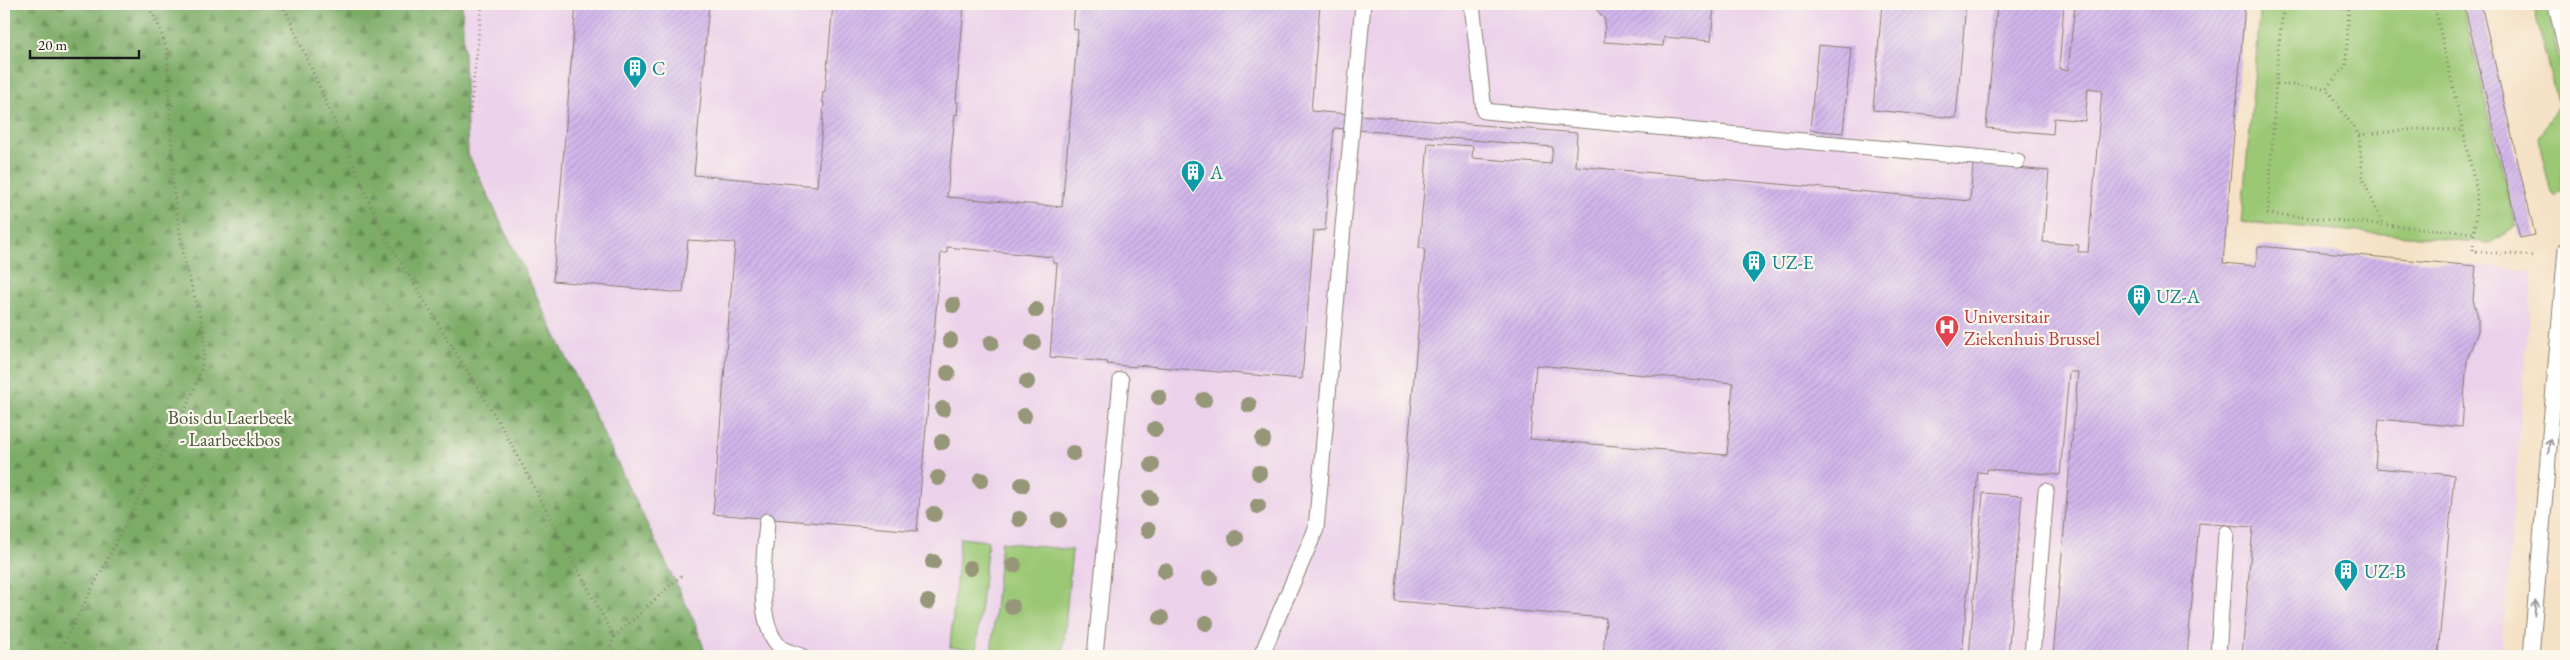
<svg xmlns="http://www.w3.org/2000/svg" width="2570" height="660" font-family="'EB Garamond',serif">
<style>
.built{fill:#ecd1ea}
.green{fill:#9bc875;stroke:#5c7248}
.forest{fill:url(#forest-firs);stroke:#4c6441}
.building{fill:url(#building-hatch);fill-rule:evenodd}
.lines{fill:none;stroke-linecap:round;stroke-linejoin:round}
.lane-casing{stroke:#887e70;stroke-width:17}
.path{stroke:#887e70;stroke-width:3;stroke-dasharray:1 4;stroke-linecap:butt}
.lane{stroke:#fff;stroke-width:15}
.tree{fill:#969679}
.oneway{stroke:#999}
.labels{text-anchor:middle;stroke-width:4.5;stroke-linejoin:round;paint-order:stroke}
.culture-label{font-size:19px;fill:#0d838f;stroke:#fbf7ec;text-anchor:start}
.health-label{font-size:19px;fill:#be3a42;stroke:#fbf7ec;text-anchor:start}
.park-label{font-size:19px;fill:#48583b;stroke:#fbf7ec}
</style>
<defs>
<pattern id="forest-firs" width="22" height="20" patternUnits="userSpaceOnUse" patternTransform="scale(1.25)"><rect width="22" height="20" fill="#7cac66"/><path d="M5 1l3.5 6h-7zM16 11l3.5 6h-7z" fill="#658b53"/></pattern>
<pattern id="building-hatch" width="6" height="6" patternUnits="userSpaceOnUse" patternTransform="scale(1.25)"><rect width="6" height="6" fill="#d1b5eb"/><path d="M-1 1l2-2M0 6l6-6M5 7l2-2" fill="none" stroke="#b39bc9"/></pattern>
</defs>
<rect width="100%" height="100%" fill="#fbf7ec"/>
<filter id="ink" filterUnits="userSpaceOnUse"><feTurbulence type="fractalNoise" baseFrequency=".02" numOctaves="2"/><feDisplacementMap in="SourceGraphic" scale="10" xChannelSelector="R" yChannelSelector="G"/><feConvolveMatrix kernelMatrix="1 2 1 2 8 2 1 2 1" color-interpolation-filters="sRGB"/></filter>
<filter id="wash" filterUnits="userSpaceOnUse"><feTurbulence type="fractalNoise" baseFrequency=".0096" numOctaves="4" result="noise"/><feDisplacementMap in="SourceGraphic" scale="20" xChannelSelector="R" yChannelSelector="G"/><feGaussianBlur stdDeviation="1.12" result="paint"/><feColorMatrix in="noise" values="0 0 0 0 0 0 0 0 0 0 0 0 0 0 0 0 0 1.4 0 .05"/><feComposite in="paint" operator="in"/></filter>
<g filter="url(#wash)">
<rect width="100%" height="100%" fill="#f5e1c5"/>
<!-- built -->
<polygon class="built" points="255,4 2244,4 2223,263 2256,266 2258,246 2533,271 2501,656 602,656"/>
<!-- green -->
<g class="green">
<polygon points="2261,4 2462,4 2516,226 2490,243 2241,222"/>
<polygon points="2533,4 2546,4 2566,90 2566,126 2561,191 2555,196 2551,193 2538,138 2558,106"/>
<polygon points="960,538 988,541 976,650 950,647"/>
<polygon points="1001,542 1072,550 1063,651 1055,656 991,656"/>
</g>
<!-- forest -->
<polygon class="forest" points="4,4 462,4 468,154 695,623 704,649 701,656 4,656"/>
<g id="blocks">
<!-- building -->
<g class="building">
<path d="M576,4H709L694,175L817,186L824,102H822L823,91L825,92L833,4H964L956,102H958L957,115L955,114L947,197L1062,207L1078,30L1073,29L1075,4H1320L1311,111L1577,133L1575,166L1970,201L1973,164L2049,171L2043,242L2079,245L2078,252H2088L2102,90L2088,88L2085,121L2054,118L2053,134L1986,128L1997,4H2064L2059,69L2068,70L2075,4H2245L2223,263L2256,266L2258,246L2476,266L2473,300L2478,317V331L2467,359L2462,427L2379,419L2375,468L2454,475L2438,656H2242L2253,527L2199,523L2187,656H2053L2078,372H2069L2060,475L1987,469V473L1978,472L1962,656H1603L1606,618L1395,601L1425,248H1419L1428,143L1473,146L1472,158L1551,164L1553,147L1334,128L1325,230L1314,231L1302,379L1136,365V367L1107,364L1108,362L1050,357L1057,263H1053V257L947,247V253H941L917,531L713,514L735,243L688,240L683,293L553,281ZM1536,365L1733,383L1727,455L1530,439Z"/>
<polygon points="1592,4 1714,4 1711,41 1664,37 1663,46 1604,42 1605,20"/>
<polygon points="1882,4 1966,4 1956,118 1873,110"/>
<polygon points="2464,4 2481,4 2535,235 2520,238"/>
<polygon points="1818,45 1851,48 1843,133 1810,130"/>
<polygon points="1983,493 2022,496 2008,656 1969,656"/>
</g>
</g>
</g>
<g filter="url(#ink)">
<use href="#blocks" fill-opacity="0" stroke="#887e70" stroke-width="1"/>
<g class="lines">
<defs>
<g id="lane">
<polyline points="1472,4 1484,111 2017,161"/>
<polyline points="2556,4 2566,49"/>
<path d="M767,521C765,554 754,622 780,647C784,651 795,654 801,656"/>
<polyline points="1095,656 1121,380"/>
<polyline points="1261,656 1316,529 1363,4"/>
<polyline points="2032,656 2046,491"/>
<polyline points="2218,656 2226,533"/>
<polyline points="2531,656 2566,249"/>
</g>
</defs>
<!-- lane casing -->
<use href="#lane" class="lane-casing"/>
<!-- path -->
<g class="path">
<polyline points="283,4 385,237 503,429 614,637 608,656"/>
<polyline points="2284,4 2278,49 2268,214 2474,233"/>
<polyline points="2349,4 2346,66 2326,88 2359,135 2363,180 2383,224"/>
<polyline points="2434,4 2477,192 2473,251 2534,256"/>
<polyline points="2277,84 2326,88"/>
<polyline points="470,114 482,4"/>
<polyline points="2359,135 2416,129 2461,130"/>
<polyline points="614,637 684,573"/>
<polyline points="57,656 191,398 201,370 204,352 204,331 184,259 174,194 167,51 159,26 147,4"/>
</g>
<!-- lane -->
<use href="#lane" class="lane"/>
</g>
<!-- trees -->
<g class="tree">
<circle cx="953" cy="305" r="8"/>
<circle cx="1036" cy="310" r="8"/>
<circle cx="950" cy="340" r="8"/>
<circle cx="991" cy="343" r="8"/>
<circle cx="1033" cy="343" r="8"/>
<circle cx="948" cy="373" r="8"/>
<circle cx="1027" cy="382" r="8"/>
<circle cx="1159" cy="397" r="8"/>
<circle cx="1204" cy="400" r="8"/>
<circle cx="1249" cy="405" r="8"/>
<circle cx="943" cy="409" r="8"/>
<circle cx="1024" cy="416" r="8"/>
<circle cx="1155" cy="429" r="8"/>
<circle cx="1263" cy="440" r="8"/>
<circle cx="942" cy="442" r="8"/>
<circle cx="1073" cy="453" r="8"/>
<circle cx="1152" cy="465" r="8"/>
<circle cx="1259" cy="473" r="8"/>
<circle cx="938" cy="478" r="8"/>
<circle cx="981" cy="480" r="8"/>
<circle cx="1022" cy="485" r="8"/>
<circle cx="1150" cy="498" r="8"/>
<circle cx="1258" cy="506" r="8"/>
<circle cx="934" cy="514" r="8"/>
<circle cx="1019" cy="519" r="8"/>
<circle cx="1059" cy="520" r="8"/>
<circle cx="1148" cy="530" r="8"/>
<circle cx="1236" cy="538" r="8"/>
<circle cx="933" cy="562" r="8"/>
<circle cx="1014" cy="565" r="8"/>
<circle cx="970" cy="568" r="8"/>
<circle cx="1165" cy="571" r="8"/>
<circle cx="1210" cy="578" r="8"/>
<circle cx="928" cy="602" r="8"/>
<circle cx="1012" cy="607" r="8"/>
<circle cx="1161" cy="618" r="8"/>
<circle cx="1206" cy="623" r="8"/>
</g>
<!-- one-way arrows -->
<defs><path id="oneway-shaft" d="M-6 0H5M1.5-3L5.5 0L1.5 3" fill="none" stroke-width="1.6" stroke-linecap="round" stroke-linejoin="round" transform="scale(1.25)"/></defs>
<g class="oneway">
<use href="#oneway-shaft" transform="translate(2549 446) rotate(-85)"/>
<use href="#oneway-shaft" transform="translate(2535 608) rotate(-85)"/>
</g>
</g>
<!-- icons -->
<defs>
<symbol id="building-pin" viewBox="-11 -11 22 30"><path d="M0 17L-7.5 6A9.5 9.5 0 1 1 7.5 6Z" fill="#0f9aa8" stroke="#fbf7ec"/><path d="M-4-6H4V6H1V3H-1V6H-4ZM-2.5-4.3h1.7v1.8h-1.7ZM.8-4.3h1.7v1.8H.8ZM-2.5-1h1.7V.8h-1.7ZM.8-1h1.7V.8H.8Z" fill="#fff"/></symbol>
<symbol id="hospital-pin" viewBox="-11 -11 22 30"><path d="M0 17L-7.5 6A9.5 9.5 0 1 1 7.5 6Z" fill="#e0444e" stroke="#fbf7ec"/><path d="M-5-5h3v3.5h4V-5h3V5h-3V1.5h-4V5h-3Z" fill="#fff"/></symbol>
</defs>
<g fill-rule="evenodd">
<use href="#building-pin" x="621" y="54" width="28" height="38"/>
<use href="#building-pin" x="1179" y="158" width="28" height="38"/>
<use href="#building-pin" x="1740" y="248" width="28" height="38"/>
<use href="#building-pin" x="2125" y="282" width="28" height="38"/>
<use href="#hospital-pin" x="1933" y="313" width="28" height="38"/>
<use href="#building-pin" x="2332" y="557" width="28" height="38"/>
</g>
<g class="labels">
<!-- culture labels -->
<g class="culture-label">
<text x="652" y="75">C</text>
<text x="1210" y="179">A</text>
<text x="1772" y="269">UZ-E</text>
<text x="2156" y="303">UZ-A</text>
<text x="2364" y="578">UZ-B</text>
</g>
<!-- health labels -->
<g class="health-label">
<text x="1964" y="323">Universitair<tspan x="1964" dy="22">Ziekenhuis Brussel</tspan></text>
</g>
<!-- park labels -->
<g class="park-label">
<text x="230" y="424">Bois du Laerbeek<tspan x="230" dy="22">- Laarbeekbos</tspan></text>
</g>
</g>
<!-- margin -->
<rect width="2570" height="660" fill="none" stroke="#fbf7ec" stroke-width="20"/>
<!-- scale -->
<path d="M30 50v8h109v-8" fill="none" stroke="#1c1c1c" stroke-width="2.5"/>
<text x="38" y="50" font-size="15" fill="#1c1c1c" stroke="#fbf7ec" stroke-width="4" paint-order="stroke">20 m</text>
</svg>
